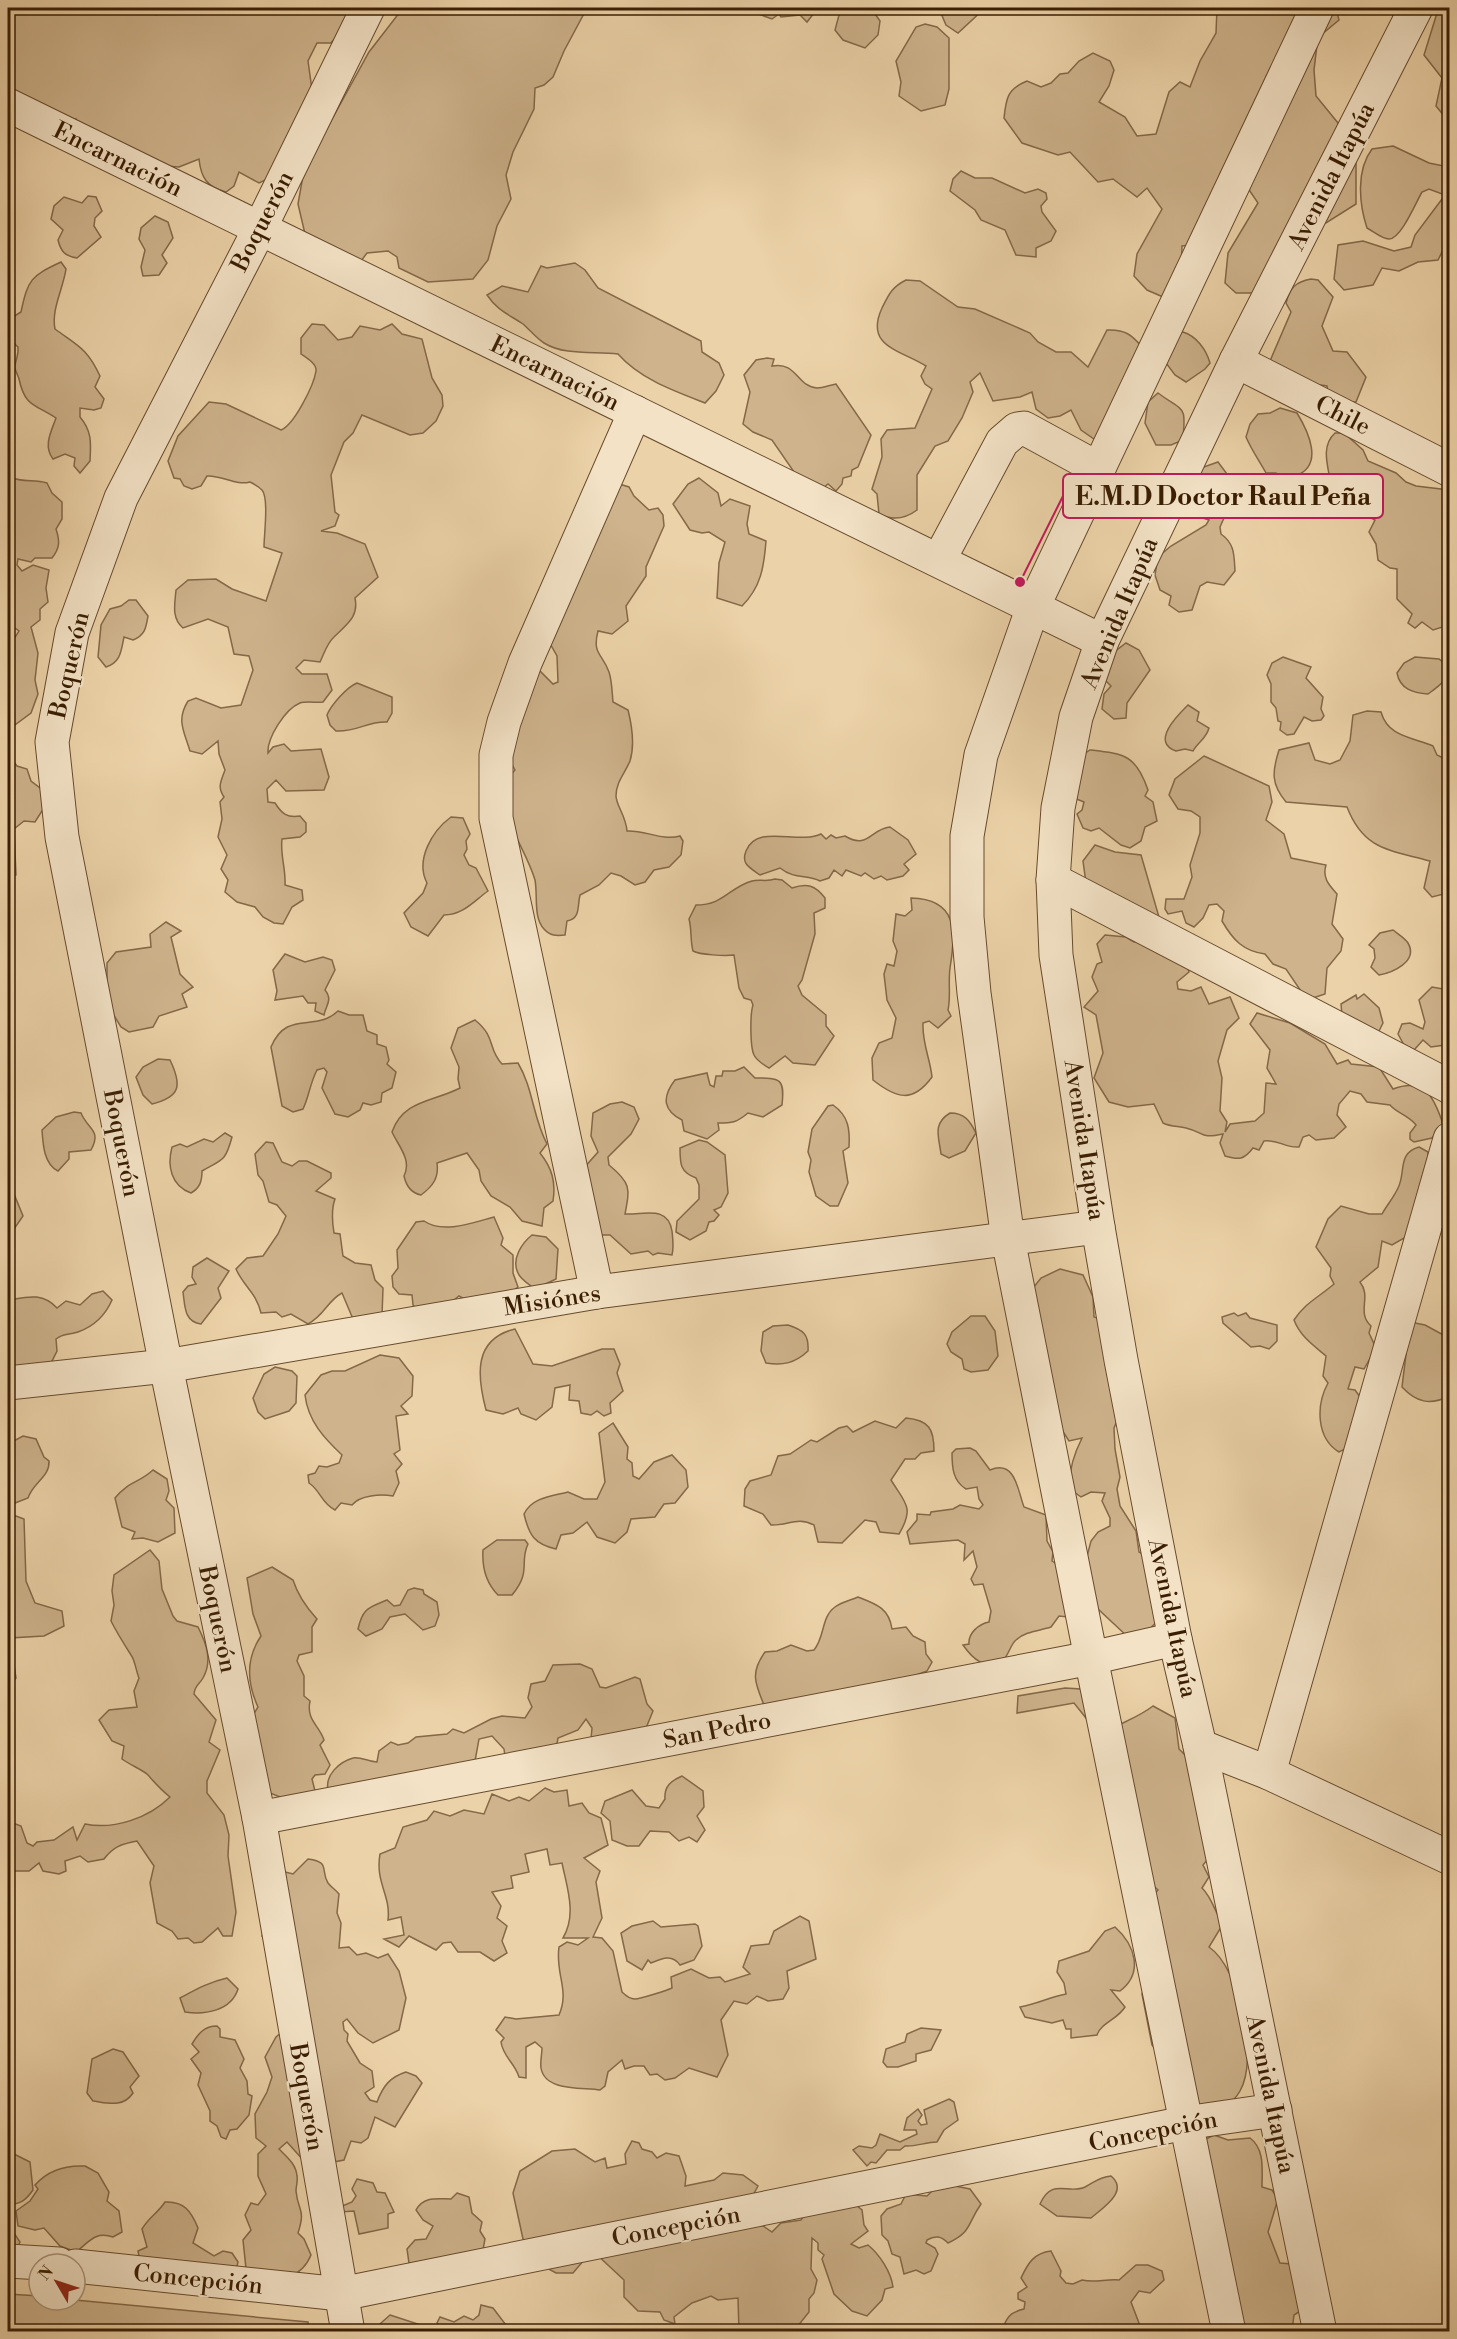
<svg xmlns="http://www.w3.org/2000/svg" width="1457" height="2339" font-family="'Libre Bodoni',serif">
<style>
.green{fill:#ceb38c;stroke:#846848;stroke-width:1.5}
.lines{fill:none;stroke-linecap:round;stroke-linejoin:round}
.minor-casing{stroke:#664b2c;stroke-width:35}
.minor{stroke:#f3e2c6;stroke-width:33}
.labels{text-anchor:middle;stroke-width:4.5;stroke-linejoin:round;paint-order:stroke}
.street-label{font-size:24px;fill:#3a1e03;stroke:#f3e2c6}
.leader{fill:none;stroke:#c2185b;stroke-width:2}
.callout-dot{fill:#c2185b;stroke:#f3e2c6;stroke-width:2}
.callout{fill:#f3e2c6;stroke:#c2185b;stroke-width:2}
.callout-label{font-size:26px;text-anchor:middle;font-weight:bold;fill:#3a1e03}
</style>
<rect width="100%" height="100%" fill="#ecd2a8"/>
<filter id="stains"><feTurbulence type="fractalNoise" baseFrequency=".00333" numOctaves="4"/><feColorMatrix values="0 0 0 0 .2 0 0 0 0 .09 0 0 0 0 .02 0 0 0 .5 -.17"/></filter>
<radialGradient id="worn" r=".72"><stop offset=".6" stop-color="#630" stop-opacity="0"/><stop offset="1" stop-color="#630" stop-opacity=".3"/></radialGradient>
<!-- green -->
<g class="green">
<path d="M8,8H140L156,15L174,8H351L349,22L331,43H317L308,61L312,90L309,99L298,113L296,125L272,177L259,183L239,172L234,186L226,192C207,187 201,178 199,159L179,167L163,166L82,130L76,119L66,134L39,138L8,123Z"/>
<polygon points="403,8 587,8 564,51 553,77 544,85 535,88 534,109 513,152 506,175 511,199 497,226 488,260 473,279 428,282 399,268 397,257 388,251 367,253 361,261 312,264 298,204 304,170 369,52"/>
<polygon points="742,8 818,8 807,22 800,15 781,17 779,14 772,19"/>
<polygon points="845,8 871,8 880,21 878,35 865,48 843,40 835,30 839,15"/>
<polygon points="923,8 985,8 958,33 946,25 940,11"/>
<path d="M1217,8H1336L1339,20L1321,35L1317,45L1314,70L1316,96L1338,123L1356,152V204L1326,223L1319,221L1257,293H1236L1225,283L1228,253L1258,203L1237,172L1203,244L1182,246L1181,277L1170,300L1147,290L1134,276L1137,254L1162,209L1147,188L1137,197L1113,179L1098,182L1070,152L1058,155L1022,143L1004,118C1006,99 1007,89 1027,81L1041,87L1051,83L1060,74L1068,73L1079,61L1093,53L1110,61L1114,70L1109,86L1099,102L1125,117L1137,136L1156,134L1169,92L1180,82L1190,87L1200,61L1216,33Z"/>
<polygon points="1443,8 1449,8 1449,122 1436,106 1442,78 1424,55 1437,13"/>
<polygon points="925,24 937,27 949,38 949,89 945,105 921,111 899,96 901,82 896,61 916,27"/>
<path d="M1393,146L1429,163L1449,167V238L1438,260L1418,262L1399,271L1382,268L1373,285L1344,290L1334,279L1338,245L1363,241L1394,251L1411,247L1415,235L1445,195L1429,189L1422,192C1416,202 1401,239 1389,239C1382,239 1373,231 1367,228C1359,204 1356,170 1372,149Z"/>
<polygon points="961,171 975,178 992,178 1025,193 1038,189 1046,193 1047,199 1041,206 1042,212 1056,231 1051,241 1036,248 1036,257 1016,255 1005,230 981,220 975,210 950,191 953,179"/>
<path d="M88,196L96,197L102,211L95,218L94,226L101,237L77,258C65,256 61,252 58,240L63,230L51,219L54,206L64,197L82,203Z"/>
<polygon points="155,216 168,222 173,238 162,255 167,263 159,275 143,276 141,267 145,250 139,239 141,228"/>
<path d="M61,262L66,269C63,289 51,310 55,329C78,346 87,348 100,376L95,387L104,399L101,408L94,410L80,408V417C92,431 91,443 90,461L80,473L74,466L75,458L65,454L53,459C43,446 51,432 56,418C35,404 25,407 19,379C18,375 14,369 15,366C16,358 19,355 18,347C9,340 7,331 8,320L21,312C28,279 31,276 61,262Z"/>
<path d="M575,263L585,270L598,288L701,341L702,352L719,363L724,375L716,391L705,403C674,391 640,379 618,354C594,351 565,356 544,343C536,338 530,330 523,324C508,314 497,310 487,295L502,286L528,292L541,266L547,268Z"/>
<path d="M1311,279L1318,280L1333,297L1322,326L1333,351L1347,352L1366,377L1356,402H1348L1328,393L1327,386L1321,385L1307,391L1270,361L1291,312L1286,303C1290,288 1295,282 1311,279Z"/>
<path d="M906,280L920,281L958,307L975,309L1030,333L1038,342L1056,352H1071L1088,367L1107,330C1125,329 1132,335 1143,348L1108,438L1094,439L1081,430L1071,410L1060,416L1048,418L1036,409L1032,392L1020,397L993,401L980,373L970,382L973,392L962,418L948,441L935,446L917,475V510C905,519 893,521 879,514L877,494L872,489L882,457L881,439L887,430L915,428L932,389L925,384L921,376L926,366C901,350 864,347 882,308C889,294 892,287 906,280Z"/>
<path d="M312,324L324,325L338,340L352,337L360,326L380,330L392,324L402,334L422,339L432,378L442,395L443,406L436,421L423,433L410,435L362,415L353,433L344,442L331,475L335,512L339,515L335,526L321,531L337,533L365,544L378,577L355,598C359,617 347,624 334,637C327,643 324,654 320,662L304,660L296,668L302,674H327L332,690L323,702C317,703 306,701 300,703C285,709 267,738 268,753L273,747L284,744L291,751L321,749L329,777L324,790L286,791L276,780L267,789L268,802L275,803C282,814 287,818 300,816L306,823V832L300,837L282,839C280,855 286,869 285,885L302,890L303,900L292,907L283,924L274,923L263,917L255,907L237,902L225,892L228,880L221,869L227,855L218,837L222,819L220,802L224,797C217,787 221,781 225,770L219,754L218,741L202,754L190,751C184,731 176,720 188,701L196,698L221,708L241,705L253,670L249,656L234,654L228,627L208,619L183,628C171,618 175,603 176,590L188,580L216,579L232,589L266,601L282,553L264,547C264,535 269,498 262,490C259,487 254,484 250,482C236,486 222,475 207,476L201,486L192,489L184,486L180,479L174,478L168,461L178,436L209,402L226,404L281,430C294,425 314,385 316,371C317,364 307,358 301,354V338Z"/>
<path d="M1183,332C1196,336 1206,349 1210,363L1205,369L1186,382L1175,375L1163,359L1173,334Z"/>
<path d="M767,358L774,359L772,366C797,361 797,387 817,388C823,388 830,385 836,384L871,435L858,467L852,470L851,476L843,478L842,484L836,491L828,484L823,488L794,472L772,440L753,432L743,424L750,392L744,375L756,360Z"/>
<path d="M1158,393C1185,413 1186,404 1183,440L1171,445H1156L1145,423L1148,402Z"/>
<path d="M1280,408L1297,413C1308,431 1325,466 1295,476C1291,478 1284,476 1280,477L1276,473H1266C1259,460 1252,451 1246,437L1250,424L1258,414L1270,413Z"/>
<path d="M1335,433H1344L1363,450L1368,461L1396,473L1406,482L1416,486L1449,490V625L1433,630L1422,622L1415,628L1408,623L1412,614L1397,599V569L1390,568L1378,560L1376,544L1369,532L1375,520L1353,509L1345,499L1347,492L1345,482L1329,474C1326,459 1323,444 1335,433Z"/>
<path d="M1218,462L1233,482L1235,493L1220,527L1221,534C1235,544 1234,555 1235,571L1224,585L1207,582L1200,586L1192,610L1179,612L1169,605L1171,596L1160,590L1155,575L1158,557L1171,546L1206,525L1209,520L1193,515L1186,492L1198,469Z"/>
<path d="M10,477C23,483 34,479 47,483L52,493L62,502V519L56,529C60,541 60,548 52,558H35L31,562L18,559L17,565L22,571L33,565L49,570L46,588L48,602L40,609V620L31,627L38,653L35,680L38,694L31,713L8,730V639H14L19,631L8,623V478Z"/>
<path d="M699,478L718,493L721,506L730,499L750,506L747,524L749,534L766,541C764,567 761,587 742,606L717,598L719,563L725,542L709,532L702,533L690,530L673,504L688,484Z"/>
<path d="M616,483L629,487L634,496L649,510L658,508L663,515L664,526L646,567V576L626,606L628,621L612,634L598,631C592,654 602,653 609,672C612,681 612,692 613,702L628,710C632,726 635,745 630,761C625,773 616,782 616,796C616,805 626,816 627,831C645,830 662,841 680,836L683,841L681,855L669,867L654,870L645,882L635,885L621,876L611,873L599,885L580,895C577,907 581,918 567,921L565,935C557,936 550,936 544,929C533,917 538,896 535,880C527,853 508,829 504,799C503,790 509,776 515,770L509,759L536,667L553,684L558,682L557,656L548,640Z"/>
<path d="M129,600H136L148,616C146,628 145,635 133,640L124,637C121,651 121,662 106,667L98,657L101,625L110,609L121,606Z"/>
<polygon points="1126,643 1139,650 1150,670 1127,703 1126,718 1114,719 1102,709 1104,694 1111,686 1105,680 1109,656"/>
<polygon points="1283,657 1311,667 1306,678 1323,697 1321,709 1324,716 1321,720 1312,721 1304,717 1294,734 1287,735 1280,730 1281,722 1278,721 1276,708 1271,702 1271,684 1267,675 1272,663"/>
<path d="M1415,657L1439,659L1448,666C1449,680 1439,686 1428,694C1413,693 1400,689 1397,673L1404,663Z"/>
<path d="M357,683L392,697V713L387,722C367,721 358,732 336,731L330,725L327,715C331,705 347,687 357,683Z"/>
<path d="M1188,705L1199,712L1197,721L1209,728C1206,739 1198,742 1193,751L1185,749L1176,751C1150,742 1178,715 1188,705Z"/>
<path d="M1367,711L1381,712C1388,737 1412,737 1433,746L1437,755L1449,761V799L1445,807L1449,830V874H1446L1448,893L1432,897L1424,888L1430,861C1391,850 1364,851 1347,807L1286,802C1271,784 1272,772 1279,750L1309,743L1315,760L1330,764L1340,760L1350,741L1353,715Z"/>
<path d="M1090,750C1125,754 1136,755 1148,790L1145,796L1153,802L1157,821L1145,827L1141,841L1130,848L1121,845L1099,828L1091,831L1083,828L1077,814L1082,810L1084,802L1074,798L1081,756Z"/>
<polygon points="8,754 17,766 27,769 31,781 44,791 47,803 35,822 24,821 14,829 16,875 8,877"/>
<path d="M1204,756L1269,786L1272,802L1266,820L1284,834L1291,858L1326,865C1322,878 1329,885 1337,894L1332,924L1343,939L1341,951L1327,968L1325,994L1307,1000L1286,969L1273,964L1265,954C1243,951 1233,940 1222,921L1224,911L1217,904L1209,905L1203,918L1194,927L1186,923L1182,911L1168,914L1165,909L1166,899H1184L1192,877L1190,865L1200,833V817L1191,811L1178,809L1169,795L1175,779Z"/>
<path d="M451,817L463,818L470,834L466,841L467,849L464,855L469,865L476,868L488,891C474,901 463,915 444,915L428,936L411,927L404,913L423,893L427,883C415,860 432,831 451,817Z"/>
<path d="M890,827L908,840L916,854L904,864L909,870L903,876L887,880L881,876L874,879L865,873L861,876L846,870L842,876L834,870L829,878L820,881C807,874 795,880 780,868L760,875C749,867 741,864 746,851C757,823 798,845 821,834L826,839L831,835L836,838L845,836C868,850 870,829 890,827Z"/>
<polygon points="1095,845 1115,852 1141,855 1159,917 1086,883 1083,861"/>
<path d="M775,879L782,880L792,888C807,883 815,885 825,898V908L814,913L815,934L802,980L798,986L802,995L826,1015V1026L834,1036L815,1065L793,1063L785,1056L769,1068C764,1065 757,1061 754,1055C750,1047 750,1014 753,1005L751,1000L744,998L739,988L734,955C725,956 700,955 693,951C690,940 692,930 689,919L696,905C724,905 728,888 752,881C759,879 767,882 775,879Z"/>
<path d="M911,898C958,899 956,932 950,968C948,983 951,996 948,1010L951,1016L938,1028L929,1021L923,1023C922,1043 930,1058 932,1077C913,1103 897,1099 873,1080L872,1058L879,1043L892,1038L896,1018L887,1000L884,974L887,964L894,966L897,951L893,941L896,914L905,916L912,910Z"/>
<polygon points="166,922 181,931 171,937 180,974 193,987 182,994 187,1007 159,1016 153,1027 129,1032 121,1027 107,1004 107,963 116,952 151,947 150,934"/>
<path d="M1393,930C1398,934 1405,938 1408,943C1419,962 1391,973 1379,975L1371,967L1375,958L1374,949L1369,945L1380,933Z"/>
<path d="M1105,935L1126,937L1134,942L1166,938L1184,956L1189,972L1177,982L1178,989L1191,991L1201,987L1209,1004L1230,997L1239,1018L1227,1030L1218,1061L1222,1078L1220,1111L1227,1122L1225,1132L1230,1124L1255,1121L1264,1113L1266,1083L1276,1084L1267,1068L1270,1050L1250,1024L1257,1013L1290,1023L1325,1044L1337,1064L1348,1060L1351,1064L1379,1067L1393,1089C1425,1077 1434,1097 1443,1124L1432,1138L1414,1142L1410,1139V1133L1416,1125C1408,1115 1398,1114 1390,1105L1367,1102L1361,1094L1350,1091L1339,1104L1337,1115L1346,1127L1334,1138L1316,1140L1309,1135L1303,1137L1299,1147C1285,1148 1278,1139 1264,1141L1259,1150L1253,1148C1244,1160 1239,1160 1225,1156L1220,1143L1223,1134C1199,1139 1206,1133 1186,1128C1178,1126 1171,1127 1163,1123L1154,1104L1128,1107L1109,1102L1094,1078L1103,1053L1096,1015L1084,1007L1098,991L1092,977L1097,964L1102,962L1097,944Z"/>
<path d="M285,954L305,962L323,957L332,960L335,970L325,990C333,1000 326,1005 324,1015L315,1011L316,1003H308L303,996L275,1000L277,991L273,970Z"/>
<polygon points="1449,983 1449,1014 1443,1026 1449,1036 1445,1045 1431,1047 1423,1040 1414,1050 1404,1045 1398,1034 1402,1024 1410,1023 1423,1029 1425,1022 1419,1000 1432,987 1443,989"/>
<polygon points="1364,994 1379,1008 1383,1023 1378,1033 1342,1015 1341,1004 1356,995 1357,999"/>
<path d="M338,1011L349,1015H363L367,1031L377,1035V1044L386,1047L389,1060L387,1064L396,1072L392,1088L382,1093L381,1102L371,1105L363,1103L360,1110L348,1117L335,1114L322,1088L327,1072L324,1068L317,1070C310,1083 309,1097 303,1109L293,1112L282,1106L271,1047C287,1009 315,1033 338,1011Z"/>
<path d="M475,1020C497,1038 487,1048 502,1064L518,1063C533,1088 533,1118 547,1144L540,1153C552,1168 556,1182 553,1201L544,1208L542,1226L522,1221L510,1207L491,1196L481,1181L479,1170L467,1153L437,1163C439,1178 433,1186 421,1195C411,1193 406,1185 404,1176C412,1160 399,1147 392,1132C403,1100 433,1102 460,1088L458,1079L459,1067L451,1048L458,1028Z"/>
<path d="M158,1059L170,1060C182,1085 181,1097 152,1104L143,1095L136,1077L143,1067Z"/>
<path d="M744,1067L755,1078C780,1078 785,1078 782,1105L763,1117L748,1113C736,1123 732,1123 718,1123L719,1130L707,1139L684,1131L682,1120C664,1111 661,1098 675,1080L707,1073L710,1085L714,1087L716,1076H722L723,1071H735Z"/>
<path d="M622,1102L634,1107L639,1119L631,1134L608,1157L609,1165C631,1183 630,1188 625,1214C644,1215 668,1205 672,1231C673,1240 674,1247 672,1255L658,1253L653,1255L648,1251L631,1254L610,1235H598L583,1169L598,1152L591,1136L593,1113L610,1104Z"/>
<path d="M833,1105C849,1116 850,1130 849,1147L843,1151L848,1183L838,1206H830L816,1196L809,1172L811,1160L808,1152L812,1129L828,1106Z"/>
<path d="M74,1112L81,1113C88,1130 102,1130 91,1150L69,1152V1159L58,1171C44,1164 43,1145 42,1130L56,1117Z"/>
<path d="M950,1113C965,1113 970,1121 976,1133L965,1151L949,1158L941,1154C939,1137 932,1124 950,1113Z"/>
<path d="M225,1133L232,1137C225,1163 222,1159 202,1171C202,1181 200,1188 191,1193C171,1186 167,1166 172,1147L180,1144L187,1147L204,1139L213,1142Z"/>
<path d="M699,1140L707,1142L725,1155L728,1193L721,1207L714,1210L719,1215L714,1221L709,1222L706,1231L690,1240L676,1232L677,1221L699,1199V1185L696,1178C680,1172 680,1164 680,1148Z"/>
<path d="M266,1142L273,1143L282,1162L292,1166L299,1161H307L331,1173V1178L316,1191L335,1199C331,1210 332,1221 334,1233L340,1234L343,1256L355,1263L371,1265L375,1280L383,1288L382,1316L353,1319L342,1293C327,1301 325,1315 308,1324L291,1314L282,1317L276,1312L261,1313C256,1292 244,1287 236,1269L247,1258L263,1256L278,1234L286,1216L277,1205L269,1202L263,1181L258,1175L255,1154Z"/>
<path d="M1419,1147L1428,1152V1156L1406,1237L1392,1245L1382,1241L1378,1267L1360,1282C1372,1297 1356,1312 1371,1326L1369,1333L1376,1348L1364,1369L1355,1367L1348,1389L1355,1390L1363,1401L1360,1442L1339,1452C1316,1438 1316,1405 1328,1383L1323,1376L1326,1356C1313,1345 1300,1336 1294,1320C1305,1303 1319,1297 1334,1284L1330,1276L1331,1268L1316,1247L1328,1219L1341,1206L1369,1214H1382C1387,1205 1394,1197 1398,1188C1406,1173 1397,1153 1419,1147Z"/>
<polygon points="12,1189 23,1216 14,1229 8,1230 8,1190"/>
<path d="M494,1217L503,1238L501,1245L513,1255V1273L518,1287L506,1297L466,1300L459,1296L454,1300L456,1309L421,1316L413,1305L412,1295L399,1294L393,1287L392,1276L398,1268L397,1250L416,1222L424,1221C443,1234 472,1223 494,1217Z"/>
<path d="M532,1235L546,1237L558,1249L556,1279L535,1289C530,1285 520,1279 518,1273C511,1259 522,1243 532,1235Z"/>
<path d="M207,1258L229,1271L218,1288L221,1298L201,1324C184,1322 185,1306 183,1292L188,1286L196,1284L192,1277L193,1267Z"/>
<path d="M1060,1269L1083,1275L1093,1297L1094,1317L1114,1323L1121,1412L1114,1428L1115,1449L1120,1477L1117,1489L1120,1506L1136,1531L1139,1552L1161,1564V1618L1145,1633L1129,1638L1097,1608L1085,1564L1091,1541L1098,1532L1110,1526V1518L1102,1501L1105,1493L1091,1492L1081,1497L1070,1489C1068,1471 1074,1454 1082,1438L1069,1441L1060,1427L1057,1402L1050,1388L1029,1293L1041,1278Z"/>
<path d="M103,1291L112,1300C105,1316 95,1326 78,1332C69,1335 63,1333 56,1339L57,1351L51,1363L8,1375V1300C27,1297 42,1292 57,1308L66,1301L80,1305L92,1294Z"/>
<polygon points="1234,1313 1238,1316 1246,1313 1250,1318 1277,1325 1277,1341 1269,1349 1260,1346 1251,1347 1223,1323 1222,1317"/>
<polygon points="971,1316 985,1316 995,1331 998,1356 988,1370 971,1372 964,1369 962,1359 951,1352 947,1344 952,1332"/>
<path d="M1410,1322L1425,1325L1449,1338V1396C1430,1406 1416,1402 1402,1387Z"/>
<path d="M788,1325C804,1330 809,1335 808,1351C795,1363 783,1366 766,1363L761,1351L763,1332L773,1326Z"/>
<path d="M515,1329L533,1364L552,1366L602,1349H614L620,1364L617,1373L623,1391L610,1403L611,1413L604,1416L597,1411L591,1415L581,1413L579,1401L569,1400L570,1385L555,1388L552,1407L536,1420L521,1414L518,1408L503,1414L486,1410C477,1376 473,1339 515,1329Z"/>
<path d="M380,1355L399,1358L413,1376L412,1396L401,1406L408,1414L396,1416L400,1450L394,1454L402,1464L396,1471L399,1483L393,1496C381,1494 360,1495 352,1505L341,1503L335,1510C321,1503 321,1491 309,1483L308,1475L315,1473L319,1466L327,1467L339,1463L342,1455C324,1438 308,1421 305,1395L321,1375L332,1371H345Z"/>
<polygon points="275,1367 292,1371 297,1376 296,1403 289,1411 265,1419 258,1412 253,1398 264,1374"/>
<path d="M906,1418C929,1420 934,1429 934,1451L921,1453L915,1459H905L891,1480C905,1503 915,1507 899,1534L880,1532L876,1522L865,1520L842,1543L818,1542L814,1525C797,1516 788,1526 771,1525L763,1514L744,1506L745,1489L750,1481L771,1475L778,1456L790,1454L811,1440L817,1442L839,1428L847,1426L853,1432L875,1421L896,1428Z"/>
<path d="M613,1423L628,1447L627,1459L632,1463L633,1476L639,1479L654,1462L672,1455L686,1470L688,1487L675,1503L664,1504L655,1517L631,1519L627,1532L615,1543L597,1537L587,1522L573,1533L561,1535L556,1549C534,1544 529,1535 524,1514C532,1497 553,1496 568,1492L584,1499H597L605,1482L599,1433Z"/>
<path d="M23,1436L36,1439L44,1457L49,1461C50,1477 33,1482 28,1498L15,1503L8,1492V1444Z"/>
<path d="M970,1448L976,1451L990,1470C1016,1459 1018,1492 1024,1507L1046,1515L1047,1541L1053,1552L1052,1561L1061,1567L1068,1617L1059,1616L1051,1627C1039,1631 1026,1631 1016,1640C1010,1645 1009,1655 1003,1660C986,1672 972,1658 963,1645L969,1644C968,1633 979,1624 989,1622L991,1611L983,1584L974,1585L971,1579L977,1567L973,1551L964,1560L965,1544L958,1540L910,1544L907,1532L917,1520V1514L930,1515L931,1512L953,1509L960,1505L979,1509L983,1505L979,1499L977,1487L966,1489C953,1481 952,1468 952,1453L956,1449Z"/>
<path d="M153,1470L167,1479L169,1491L166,1500L174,1508L175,1533L158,1542L143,1538L132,1539L135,1532L122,1527L115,1498C129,1481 139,1483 153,1470Z"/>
<polygon points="8,1513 24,1519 26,1581 35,1603 62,1611 64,1626 44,1636 10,1638 16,1678 8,1688"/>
<path d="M497,1540H525L528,1544C519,1563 532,1571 512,1595H498C486,1583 482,1566 483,1550Z"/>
<path d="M150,1550L159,1561L162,1589L173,1616L177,1621L198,1627C206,1643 213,1660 203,1678C199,1685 195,1685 194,1694L216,1720L209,1742L220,1750L207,1781V1793L224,1815L229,1835L228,1856L236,1912L232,1936H223L218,1928L202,1942L194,1943L188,1938L178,1939L172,1931L157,1923L150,1883L154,1866L137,1841C121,1844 113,1847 104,1859L88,1862L80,1856L65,1861L66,1871L59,1874L43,1871L39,1863L29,1871H8V1821L21,1826L27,1843L33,1846L37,1842L54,1840L73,1827L77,1840L85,1824C114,1830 149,1818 170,1797C160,1789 156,1784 148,1775C143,1770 130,1765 122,1759L124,1746L112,1741L99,1720L109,1710L137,1707L134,1691L139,1678C136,1671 135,1660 131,1655C124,1644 117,1633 111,1621L114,1605L112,1591L114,1575Z"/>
<path d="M272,1567L293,1580C298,1596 306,1607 317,1619L312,1627V1652L299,1655L297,1661L304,1676V1696L310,1701C306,1720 319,1725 324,1740L320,1745L330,1765L325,1774L315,1775L312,1779L315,1791L288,1800L262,1790L252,1717L258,1707C247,1683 246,1658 261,1636L253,1614L247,1578Z"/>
<path d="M414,1588L423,1590L424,1594L437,1602L439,1615L435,1626L423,1630L405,1614L390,1617L382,1629L366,1636L358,1629C363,1607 369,1608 387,1600L394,1606L400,1605L408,1590Z"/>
<path d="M858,1597C876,1604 889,1608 892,1629L906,1627L913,1636L925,1642L926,1654L932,1662L927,1671L911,1677L764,1705C755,1683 750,1673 765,1652L777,1651L791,1645L807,1651L814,1650C825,1637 821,1617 835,1607C841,1602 851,1600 858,1597Z"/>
<path d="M580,1664L592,1669L600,1687L606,1688L635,1677L640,1679L647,1704L653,1711L646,1728L591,1739L592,1728L586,1719L578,1730L558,1738L556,1749L505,1756L504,1749L492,1736L479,1739L475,1761L328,1790C325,1775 339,1762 353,1758C359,1756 370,1762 377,1762L379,1751L391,1742L398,1745L408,1743L416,1737L447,1734L453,1729L464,1733L491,1719L502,1716L525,1718L532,1707L528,1698L531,1684L545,1681L553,1665Z"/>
<polygon points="1065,1688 1081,1689 1086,1705 1086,1718 1074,1703 1017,1713 1018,1696"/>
<path d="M1153,1706L1175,1718L1179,1749L1187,1757L1211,1855L1203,1865L1209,1877L1202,1888C1213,1899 1214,1911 1223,1924L1209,1947C1240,1968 1259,2058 1240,2091C1232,2105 1221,2109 1206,2113L1152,2045L1142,1994L1146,1980L1142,1907L1158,1890L1135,1868L1107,1731C1123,1722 1139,1717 1153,1706Z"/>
<path d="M682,1776L703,1791L704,1807L697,1816L705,1830L697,1842L689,1837L679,1841L669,1832L650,1831L639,1846H627L612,1840L610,1821L601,1813L605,1801L632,1790L646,1806L659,1808L665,1799C664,1786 671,1781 682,1776Z"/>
<path d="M545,1788L554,1792L567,1790L569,1806L582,1803L589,1813L601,1818L608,1845L584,1858L600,1871L596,1882L602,1918L593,1937L602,1938L613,1951L622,1992C625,1995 630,1999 635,1999C640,1999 668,1990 672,1988L671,1977L691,1969L709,1978L720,1977L725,1982L750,1974L743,1967L751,1946L769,1944L774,1931L800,1916L809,1921L816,1959L787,1971L789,1988L783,1999L768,2001L757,1996L747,2004L734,2001L721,2020L728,2055L717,2077L689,2068L675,2078L665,2080L657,2074L650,2075L644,2066H634L625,2069L622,2060L608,2072L605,2086L600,2090C583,2087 545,2092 541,2068C540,2062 542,2054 542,2048L535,2042L526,2047V2078L519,2077C515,2063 503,2057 501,2042L504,2038L496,2030L505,2017L516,2019L559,2015C570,1990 555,1974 559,1947L567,1942L578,1945L588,1938H563C577,1914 567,1888 562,1863L550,1865L547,1849L525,1854L529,1872L511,1876L513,1888L492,1892L501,1906L497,1918L507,1926L502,1941L507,1953L494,1961L480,1952H458L451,1942L443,1943L436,1950L409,1936L399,1947L384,1939L404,1935L401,1917L388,1920C391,1895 375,1883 380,1854L395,1848L403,1827L427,1820L434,1811L450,1816L464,1810L484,1814L492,1794L509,1801L519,1797L529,1801Z"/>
<path d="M308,1859C331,1862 320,1870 328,1883C331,1887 336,1890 339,1894L337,1913L341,1923L339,1948L349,1947L357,1955L366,1953L378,1958L388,1954L399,1971L406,1998L399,2030L373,2043L358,2033L347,2019L343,2022L344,2030L348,2034L347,2041L360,2063L372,2071L374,2087L365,2093L370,2100L377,2102C383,2086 390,2077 406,2072L416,2076L422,2083L395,2127L375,2117L368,2138L361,2143L351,2141L344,2160L323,2164L304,2161L287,2142L279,2149C287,2157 296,2164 297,2176C298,2181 296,2186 296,2191C298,2212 306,2208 298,2233L304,2239L311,2255C299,2284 274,2278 247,2278L243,2240L251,2230L245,2215L251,2203L258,2205L266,2194L258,2176V2154L266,2146L256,2138L255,2114L267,2092L272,2077L265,2057L276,2037L282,2032L270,1946L262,1936L281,1871L293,1874Z"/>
<path d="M653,1921L661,1927L695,1924L698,1926L702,1946L694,1960L680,1965C672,1954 663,1958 651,1963L648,1960L642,1970L627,1961L621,1933L632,1926Z"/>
<path d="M1115,1927C1135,1945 1144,1973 1120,1991L1111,1990L1125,2007C1118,2019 1101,2023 1097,2035L1071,2038V2029H1066L1063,2020L1052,2023L1025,2017L1020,2007C1037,2004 1050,1997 1066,1994L1064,1983L1057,1972L1059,1961L1089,1951L1105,1931Z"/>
<path d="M227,1978L238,1989C231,2011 205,2015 185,2012L180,1998C195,1990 209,1982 227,1978Z"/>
<path d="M217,2026L220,2029V2037L235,2040L244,2059L240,2068L247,2081L248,2094L252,2096L249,2115L237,2129L230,2130L226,2139L221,2137L217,2126L210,2121V2111L198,2085L201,2073L191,2059L199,2052L192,2044C198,2034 204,2026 217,2026Z"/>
<polygon points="921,2028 941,2030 931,2050 916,2054 916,2061 898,2067 887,2067 883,2062 886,2049 905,2042 907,2034"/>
<path d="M113,2049L123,2052L139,2076L130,2087L133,2093C123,2108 108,2103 93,2101L87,2093L92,2059Z"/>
<path d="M949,2099L954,2102L958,2120L944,2130L937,2142C926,2142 915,2147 905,2146L900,2150H887L876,2163L871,2162L867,2166L853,2150L859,2146L872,2148L876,2145L880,2134L900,2142L917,2134L916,2130H904L907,2118L918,2109L922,2115L918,2121L921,2125L927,2124L924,2110Z"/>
<path d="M1214,2135L1228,2140L1250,2138C1265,2149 1262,2170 1262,2187L1272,2190L1278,2199L1268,2232L1280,2263L1292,2264L1305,2308L1294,2315L1292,2331H1222L1206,2139Z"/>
<path d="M632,2141L639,2143L642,2149L652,2152L657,2158L666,2153L679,2156L686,2176L685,2186L714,2180L723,2173L743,2175L758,2186L751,2199L750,2226H763L772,2232L781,2223L801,2220L807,2211L852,2202L862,2210L864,2225L868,2231L851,2244L859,2248L868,2245C880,2255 891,2272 893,2287L885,2289L882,2300L867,2316L852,2311L834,2294L822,2259L824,2255L818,2250V2243L812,2238L811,2269L817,2280L814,2293L809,2299V2312L797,2327L793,2325L788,2331H739L738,2298L718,2300L711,2296L692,2303L674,2317L675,2324L664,2320L660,2312L638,2311L624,2297V2280L595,2253L584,2260L573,2273H556L545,2267L541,2254L523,2239L513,2193L520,2171L552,2151L575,2149L595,2162L605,2158L607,2168L626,2164L625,2154Z"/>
<path d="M10,2152L30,2162L33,2190C26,2200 20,2205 8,2204V2153Z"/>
<path d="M85,2166L98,2173L109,2192L107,2201L119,2211L122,2232L113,2237C95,2231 89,2242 76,2252L60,2246L44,2228L35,2230L18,2226L16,2211L30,2201L38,2189L35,2185C48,2170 65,2165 85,2166Z"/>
<path d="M1111,2176C1129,2191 1104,2207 1091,2218L1057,2216L1040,2204C1052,2177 1068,2195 1085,2187C1095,2182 1099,2177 1111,2176Z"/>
<polygon points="357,2179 373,2183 377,2192 385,2193 394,2212 388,2214 388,2228 359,2234 354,2211 340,2212 340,2207 352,2202 356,2196 352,2189"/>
<path d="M940,2183L970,2189L981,2204C967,2224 972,2232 948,2243C941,2236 936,2235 927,2240L926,2243L935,2248L938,2254L931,2271L924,2274L916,2270L904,2274L900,2257L892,2254L888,2241L882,2235L881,2216L887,2209L901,2204L906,2194L927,2196Z"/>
<path d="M457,2193L469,2197L472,2213L482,2222L480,2231L485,2239L479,2271L409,2263L407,2249L415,2240L426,2239L433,2226L423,2220L416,2210C424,2196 437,2199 451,2199Z"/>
<path d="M165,2202C184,2201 191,2211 198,2228L193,2243L214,2256L223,2251L232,2253L238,2262L236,2271L140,2262L138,2251L147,2247L142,2229C149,2217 158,2213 165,2202Z"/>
<polygon points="8,2224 20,2242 8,2265"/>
<path d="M1051,2251L1061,2271L1060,2276L1066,2283L1073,2284L1082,2280C1095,2283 1105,2279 1119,2280L1136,2265H1148L1162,2271L1164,2280L1150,2293L1139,2291L1131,2302L1142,2331H1002C1006,2318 1010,2312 1024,2309L1025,2302L1018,2299V2293L1027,2287L1021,2278C1028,2263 1034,2253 1051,2251Z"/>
<polygon points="8,2294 39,2296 39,2300 75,2300 308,2322 309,2331 8,2331"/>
<polygon points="481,2305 493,2308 506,2325 497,2331 445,2332 437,2323 440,2317 454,2322 464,2316 473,2320 479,2315"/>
<polygon points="390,2315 424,2326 425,2331 372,2331"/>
</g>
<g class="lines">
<defs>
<g id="minor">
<polyline points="8,105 1102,641"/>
<polyline points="1236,361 1450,470"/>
<polyline points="939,560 1002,442 1017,429 1024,428 1099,469"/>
<polyline points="1053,880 1450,1087"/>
<polyline points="597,1292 496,818 496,755 504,722 525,663 635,412"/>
<polyline points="8,1383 166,1366 597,1292 1098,1227"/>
<polyline points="1200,1746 1269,1773 1450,1858"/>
<polyline points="1269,1773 1450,1139"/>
<polyline points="259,1818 1091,1658 1175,1639"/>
<polyline points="8,2261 59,2264"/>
<polyline points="75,2266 341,2294 1185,2123 1275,2110"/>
<polyline points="348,2332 259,1818 166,1366 62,837 52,742 72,633 121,498 260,228 368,8"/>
<polyline points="1229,2332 1091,1658 1008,1239 974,993 967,917 967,836 981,755 1033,607 1317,8"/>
<polyline points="1320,2332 1200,1746 1175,1639 1121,1360 1098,1227 1056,955 1053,880 1058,808 1076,717 1102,641 1236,361 1416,8"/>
</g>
</defs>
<!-- minor casing -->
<use href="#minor" class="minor-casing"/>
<!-- minor -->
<use href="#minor" class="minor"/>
</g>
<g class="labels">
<!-- street labels -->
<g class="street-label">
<text transform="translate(118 159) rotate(26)" y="8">Encarnación</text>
<text transform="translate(1331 176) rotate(-63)" y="8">Avenida Itapúa</text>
<text transform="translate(262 221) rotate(-63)" y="8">Boquerón</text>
<text transform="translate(555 373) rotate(26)" y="8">Encarnación</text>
<text transform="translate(1343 415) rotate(27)" y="8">Chile</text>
<text transform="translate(1119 613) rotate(-67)" y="8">Avenida Itapúa</text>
<text transform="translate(69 665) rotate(-77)" y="8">Boquerón</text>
<text transform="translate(1085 1140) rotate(81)" y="8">Avenida Itapúa</text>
<text transform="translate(122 1143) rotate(79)" y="8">Boquerón</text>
<text transform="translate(552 1300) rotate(-9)" y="8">Misiónes</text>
<text transform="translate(1173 1618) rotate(78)" y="8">Avenida Itapúa</text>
<text transform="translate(218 1619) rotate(78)" y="8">Boquerón</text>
<text transform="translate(717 1730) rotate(-11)" y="8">San Pedro</text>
<text transform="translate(1271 2094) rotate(78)" y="8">Avenida Itapúa</text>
<text transform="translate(307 2097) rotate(80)" y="8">Boquerón</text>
<text transform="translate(1153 2131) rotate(-11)" y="8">Concepción</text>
<text transform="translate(676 2226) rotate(-11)" y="8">Concepción</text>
<text transform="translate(198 2279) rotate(6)" y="8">Concepción</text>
</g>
</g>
<!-- callouts -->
<path class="leader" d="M1020 582L1063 496"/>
<circle class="callout-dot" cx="1020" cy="582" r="6"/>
<rect class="callout" x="1063" y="474" width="320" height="44" rx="6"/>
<g class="callout-label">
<text x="1223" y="505">E.M.D Doctor Raul Peña</text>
</g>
<!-- margin -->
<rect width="1457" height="2339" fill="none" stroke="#ecd2a8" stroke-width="30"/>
<rect x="9" y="9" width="1439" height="2321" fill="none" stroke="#3a1e03" stroke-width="3"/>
<rect x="15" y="15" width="1427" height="2309" fill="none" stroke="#3a1e03" stroke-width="1.5"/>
<!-- north arrow -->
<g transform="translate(57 2282) rotate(309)"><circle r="28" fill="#f3e2c6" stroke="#a99478" stroke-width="1.5"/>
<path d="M0-4.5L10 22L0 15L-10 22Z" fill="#8f2418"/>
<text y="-9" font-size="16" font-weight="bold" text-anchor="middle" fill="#3a1e03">N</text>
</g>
<rect width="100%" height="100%" filter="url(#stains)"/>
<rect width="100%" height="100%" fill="url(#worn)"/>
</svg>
